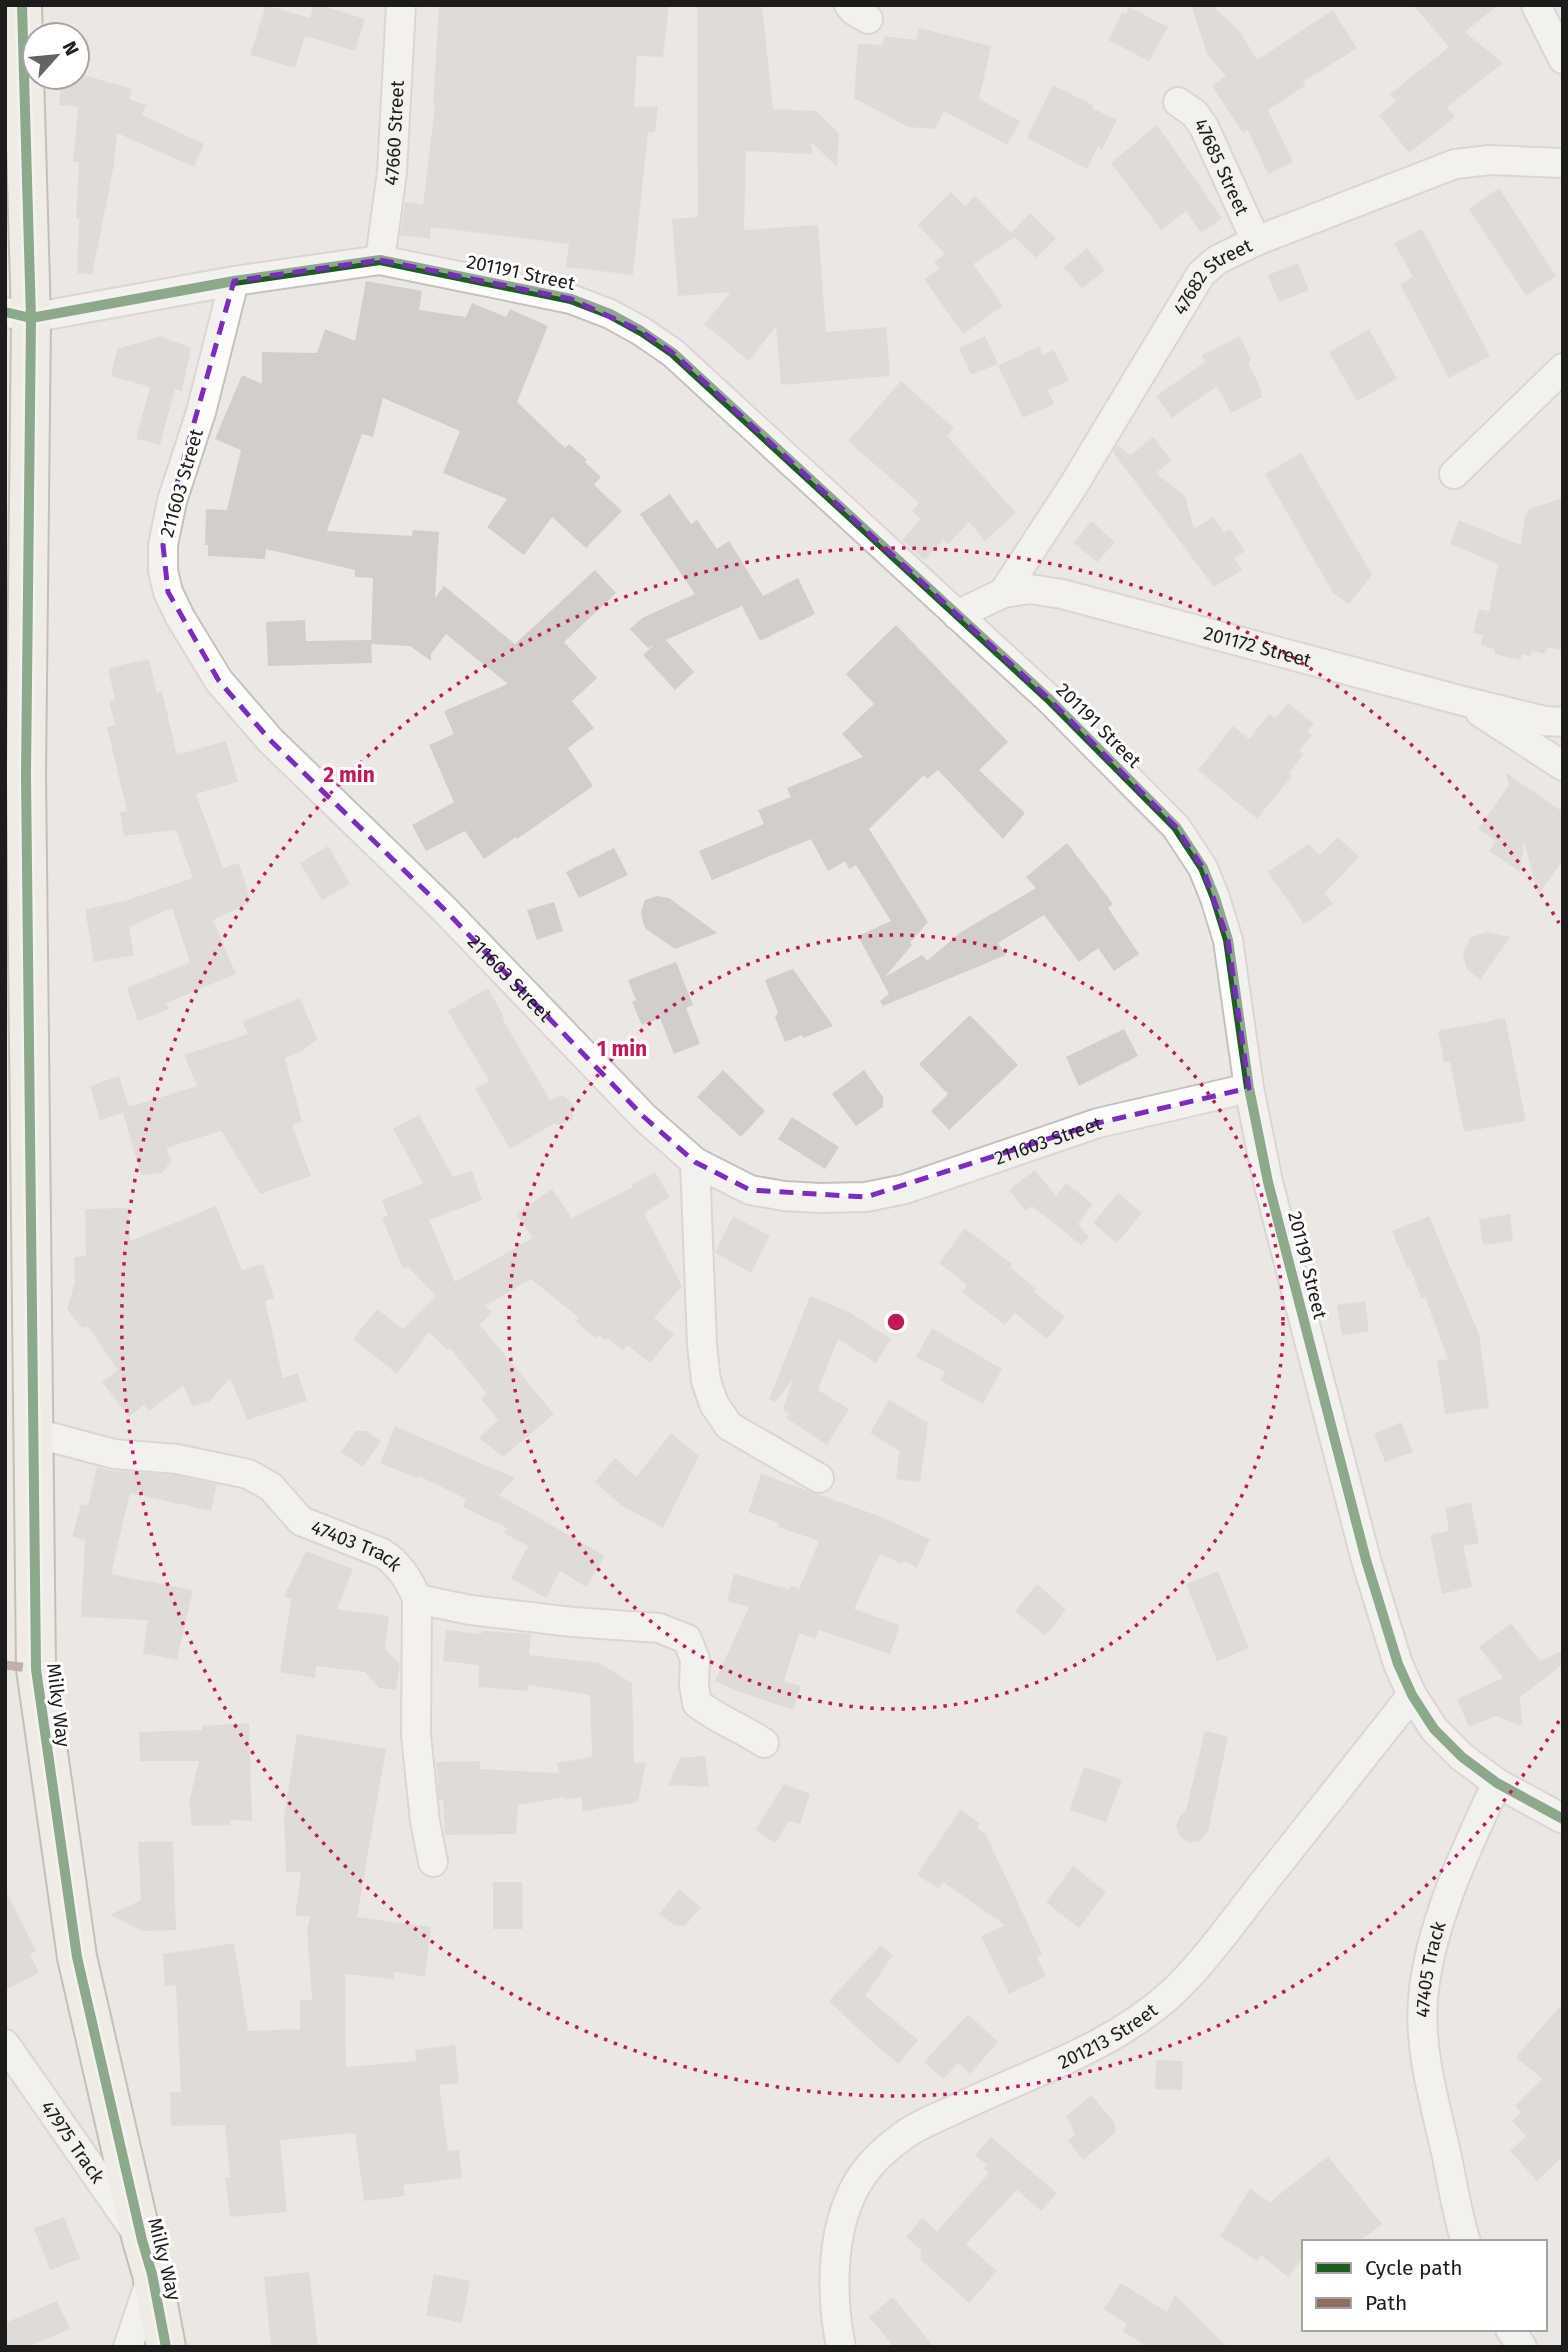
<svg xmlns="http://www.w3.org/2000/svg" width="1568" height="2352" font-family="'Fira Sans',sans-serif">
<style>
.building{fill:#d1cecb}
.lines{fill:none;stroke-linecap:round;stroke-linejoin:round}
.street-casing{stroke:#c3c2c0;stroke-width:32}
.secondary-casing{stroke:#93937d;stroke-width:42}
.street{stroke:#fcfcfb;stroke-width:28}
.secondary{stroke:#f3f2e9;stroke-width:38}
.quiet{stroke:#8d6e63;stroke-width:9;stroke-dasharray:18 9;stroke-linecap:butt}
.cycleway-casing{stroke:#fff;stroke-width:15}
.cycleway{stroke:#1b5e20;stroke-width:10}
.marked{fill:none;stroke:#7b2cbf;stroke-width:5;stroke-dasharray:14 9;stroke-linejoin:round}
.ring{fill:none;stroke:#c2185b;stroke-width:3.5;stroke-dasharray:3.5 7}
.labels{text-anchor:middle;stroke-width:6;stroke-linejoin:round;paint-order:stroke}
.street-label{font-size:19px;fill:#1c1c1c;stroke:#fff}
.centre{fill:#c2185b;stroke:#fff;stroke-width:3.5}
.ring-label{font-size:21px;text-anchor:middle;font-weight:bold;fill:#c2185b;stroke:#fff;stroke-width:6;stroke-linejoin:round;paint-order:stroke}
</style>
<rect width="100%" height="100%" fill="#ebe8e4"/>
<!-- building -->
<g class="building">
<polygon points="266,5 310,18 314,5 320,5 365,19 355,51 305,36 295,68 250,55"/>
<polygon points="439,5 669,5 663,57 637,56 634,107 658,106 655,132 648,132 633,275 566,267 569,244 431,227 430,239 400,235 405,202 423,205 435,106 433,106"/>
<polygon points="697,5 762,5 773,109 816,111 839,133 837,167 811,142 812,154 746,151 744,230 818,225 826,332 886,327 890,376 781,385 776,326 749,361 704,324 731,292 678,296 672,219 698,217"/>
<polygon points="1191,5 1212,5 1240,32 1257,60 1333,10 1357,48 1303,82 1306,85 1268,110 1293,162 1268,174 1248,130 1243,133 1212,86 1226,76 1207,54"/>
<polygon points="1413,5 1498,5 1465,32 1503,63 1447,107 1455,117 1409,153 1379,115 1396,101 1390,94 1449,47"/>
<polygon points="1129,7 1168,27 1149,61 1108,40 1122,12 1126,14"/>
<polygon points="919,28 991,46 979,99 1020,121 1007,145 944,111 935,129 908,127 854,98 858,44 883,45 884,36 916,40"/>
<polygon points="77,73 132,89 129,99 146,105 142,115 204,144 194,167 117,133 114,165 92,275 77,273 79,219 76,218 79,162 73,162 78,107 59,105 62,77 77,77"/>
<polygon points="1053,85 1093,105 1092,108 1117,120 1102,150 1098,146 1087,169 1027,138"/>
<polygon points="1157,125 1222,218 1201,233 1186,211 1161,230 1111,163"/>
<polygon points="1499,188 1556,276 1526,296 1469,209"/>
<polygon points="951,192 965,206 975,196 1011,233 1030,213 1056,238 1036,258 1015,237 973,264 1003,306 963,334 924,279 940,268 934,262 945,254 918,225"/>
<polygon points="1422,229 1490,356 1449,378 1400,284 1413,277 1394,243"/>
<polygon points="1087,248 1105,270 1082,289 1064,267"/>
<polygon points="1298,263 1309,290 1279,302 1268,275"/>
<polygon points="366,281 422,291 419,310 466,317 472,303 506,317 510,309 548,326 517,402 565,448 569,444 587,460 585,462 601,477 594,485 622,511 586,548 552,517 524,555 487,527 507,499 443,473 460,431 383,398 373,437 362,434 327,531 412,536 413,530 439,532 435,598 444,586 515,644 595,570 616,593 564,642 597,678 572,701 594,728 568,748 593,786 517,839 516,837 484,859 465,831 426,851 412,825 454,802 429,745 454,734 444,711 508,684 446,634 431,654 431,661 410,646 371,644 373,578 355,577 355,570 266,549 265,559 208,556 208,545 205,545 206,509 227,510 241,450 215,439 242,375 262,384 262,352 317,353 325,329 355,341"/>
<polygon points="1369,329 1397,379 1357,401 1329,352"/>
<polygon points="160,336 191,348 182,391 175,389 160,445 136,439 150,387 111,376 117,349"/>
<polygon points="985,336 998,364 971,375 959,348"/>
<polygon points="1240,336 1251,360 1248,362 1262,392 1260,393 1262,397 1231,413 1217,386 1172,418 1156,396 1205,362 1202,355"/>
<polygon points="1039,346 1043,355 1054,350 1069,381 1048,390 1054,404 1023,418 998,366"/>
<polygon points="901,381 954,428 947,436 1016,513 985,541 969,522 948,544 943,540 925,560 902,540 921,519 912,511 919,503 848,441"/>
<polygon points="1153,437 1172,460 1156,473 1185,496 1194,529 1213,517 1224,532 1230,529 1245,551 1234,558 1242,570 1214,587 1113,452 1117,445 1130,455"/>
<polygon points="1301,453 1372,575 1349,604 1333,593 1265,474"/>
<polygon points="670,494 691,524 697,520 717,549 729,541 763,596 798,578 815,614 760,641 742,606 666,640 694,672 675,690 643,655 654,645 648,648 630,629 642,618 695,594 640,514"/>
<polygon points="1563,498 1563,650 1547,647 1546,654 1532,651 1531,656 1522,654 1520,660 1494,654 1495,649 1481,645 1483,635 1473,633 1479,609 1489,611 1498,564 1450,544 1459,520 1521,545 1525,516 1528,511 1532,508"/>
<polygon points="1091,521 1115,542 1097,562 1074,543"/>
<polygon points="305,620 306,641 371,640 372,663 268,666 266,622"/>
<polygon points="896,625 1008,742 979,770 1025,813 1003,839 938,770 927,779 924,775 869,829 928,922 910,943 912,945 885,977 922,955 927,961 961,932 1036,888 1026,877 1067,843 1113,904 1108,908 1139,954 1114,971 1098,948 1079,962 1044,915 998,943 1006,955 883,1006 880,1001 889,994 858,936 891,921 856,865 849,869 845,861 828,871 811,839 712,880 699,851 764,824 758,810 791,797 787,788 863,757 842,734 874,704 846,674"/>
<polygon points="149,659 157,693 162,691 177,755 226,741 238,782 196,794 223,868 239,863 251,902 213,920 236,974 166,1003 169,1009 138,1021 127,988 190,962 172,908 129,927 134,955 94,962 85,909 125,901 193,878 176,830 124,836 120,812 127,811 107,727 115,725 109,701 115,699 108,668"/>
<polygon points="1288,703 1314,724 1308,731 1312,735 1299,751 1304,754 1289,773 1292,776 1257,819 1198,770 1233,726 1249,739 1269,714 1275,719"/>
<polygon points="1505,772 1563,812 1563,860 1538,895 1524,841 1520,872 1489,851 1496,841 1478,829 1509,785"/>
<polygon points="1338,837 1359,857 1325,893 1333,904 1304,924 1268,872 1308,844 1320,855"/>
<polygon points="328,846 350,884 322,900 300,863"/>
<polygon points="614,848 628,875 579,898 566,872"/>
<polygon points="657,896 669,898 717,933 675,949 646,929 643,923 641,912 645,900"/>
<polygon points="554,902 563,931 537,940 527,910"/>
<polygon points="1486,932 1510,937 1480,980 1467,969 1463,953 1470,938"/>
<polygon points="676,962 693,1005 686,1008 700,1044 674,1054 660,1018 642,1025 632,1002 636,1000 628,980"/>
<polygon points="793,969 833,1026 803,1038 802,1035 785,1042 775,1017 778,1013 765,980"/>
<polygon points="488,988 504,1017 502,1018 550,1100 563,1095 574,1105 572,1120 558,1125 555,1123 510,1149 475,1089 489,1081 448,1011"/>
<polygon points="300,998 317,1039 302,1051 285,1058 302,1122 292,1125 311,1176 260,1194 221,1131 166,1148 172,1160 162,1173 141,1175 123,1113 100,1120 90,1086 119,1076 129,1107 197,1086 184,1055 248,1034 242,1022"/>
<polygon points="970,1015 1018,1065 949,1130 931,1111 948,1094 919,1064"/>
<polygon points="1505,1018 1526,1121 1464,1132 1450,1062 1444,1062 1438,1031"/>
<polygon points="1124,1029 1138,1056 1079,1086 1066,1057"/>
<polygon points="723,1070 765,1111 741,1137 697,1097"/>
<polygon points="864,1070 883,1097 883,1107 856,1126 832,1094"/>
<polygon points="419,1115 453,1177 472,1171 482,1200 429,1220 455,1282 533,1238 516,1214 552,1189 572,1218 633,1187 632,1185 655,1172 670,1197 644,1213 682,1286 654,1318 674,1334 650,1363 627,1345 623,1350 607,1338 605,1340 599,1335 596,1338 576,1322 579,1318 531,1279 485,1306 492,1312 480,1325 554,1414 503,1457 479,1438 498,1420 481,1399 487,1394 450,1348 447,1350 429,1332 397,1374 353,1339 377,1309 403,1329 436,1296 408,1267 403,1269 382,1218 388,1216 382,1200 423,1183 393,1129"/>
<polygon points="792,1117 839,1147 825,1169 778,1139"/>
<polygon points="1035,1170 1056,1196 1066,1183 1093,1204 1078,1224 1089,1237 1081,1245 1032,1206 1026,1211 1009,1190"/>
<polygon points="1118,1193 1142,1213 1117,1243 1093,1223"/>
<polygon points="216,1206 242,1270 263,1264 274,1298 265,1301 283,1378 298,1373 307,1401 247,1420 230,1378 209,1402 192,1406 183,1385 149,1411 144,1405 129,1417 102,1382 118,1370 88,1326 82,1328 67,1309 75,1282 74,1257 86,1256 85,1209 129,1208 130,1241"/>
<polygon points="1510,1214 1513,1241 1483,1245 1479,1219"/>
<polygon points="733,1216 770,1236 751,1273 715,1253"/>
<polygon points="1429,1216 1479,1334 1489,1408 1445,1414 1437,1361 1448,1359 1425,1297 1421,1298 1410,1267 1407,1268 1392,1231"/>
<polygon points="965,1228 1012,1264 1010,1267 1036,1289 1034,1292 1065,1317 1047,1339 1015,1313 1005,1325 962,1292 967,1285 939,1263"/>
<polygon points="810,1296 849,1312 891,1339 876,1363 838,1339 818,1390 849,1409 827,1445 786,1418 789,1414 783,1409 793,1379 775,1402 769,1399"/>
<polygon points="1365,1301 1369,1331 1342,1335 1337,1305"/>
<polygon points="932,1328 1002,1369 983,1404 940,1380 945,1372 916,1357"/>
<polygon points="889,1400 928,1423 920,1482 896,1479 899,1451 870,1433"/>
<polygon points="1401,1422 1413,1452 1385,1462 1374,1434"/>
<polygon points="395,1426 515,1478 499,1495 605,1556 586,1587 560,1571 546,1598 511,1578 528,1546 504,1533 507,1528 463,1507 466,1499 419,1476 418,1479 380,1463"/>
<polygon points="356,1431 366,1431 381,1441 363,1467 341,1452"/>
<polygon points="671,1433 699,1456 663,1528 621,1505 595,1482 615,1458 636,1477"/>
<polygon points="97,1467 113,1471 175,1475 217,1484 211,1511 130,1493 111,1574 193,1590 177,1660 143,1653 148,1620 81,1617 85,1540 72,1537 81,1504 88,1506"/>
<polygon points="761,1474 879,1516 930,1539 917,1568 904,1561 902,1564 880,1554 854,1609 900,1625 890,1654 819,1630 815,1639 799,1633 784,1681 801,1686 793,1710 740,1692 715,1681 749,1607 727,1601 734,1574 789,1589 791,1585 799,1589 819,1541 778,1527 779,1523 748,1512"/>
<polygon points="1471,1502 1479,1543 1463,1546 1472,1587 1442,1594 1430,1535 1449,1531 1445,1508"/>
<polygon points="306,1551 353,1569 337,1609 389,1616 385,1649 400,1664 396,1690 379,1688 365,1672 316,1666 315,1678 280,1672 291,1599 284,1596"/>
<polygon points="1218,1571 1249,1648 1217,1661 1186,1584"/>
<polygon points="1037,1584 1066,1610 1045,1636 1015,1611"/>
<polygon points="1511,1623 1540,1661 1562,1651 1563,1664 1520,1697 1522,1726 1496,1716 1469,1727 1457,1699 1503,1678 1479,1647"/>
<polygon points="446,1630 481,1634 482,1631 531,1634 529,1655 599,1663 632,1683 634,1763 646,1762 638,1802 583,1811 581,1797 565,1799 565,1797 518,1805 516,1834 445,1835 443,1800 439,1800 436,1762 480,1761 480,1769 559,1773 557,1763 592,1757 590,1695 528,1685 527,1691 478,1687 479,1665 443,1661"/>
<polygon points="249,1723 252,1821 230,1820 230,1825 192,1826 189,1802 199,1761 140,1761 139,1732 202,1730 202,1726"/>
<polygon points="1205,1731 1228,1736 1208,1832 1200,1841 1189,1843 1180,1837 1176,1826 1180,1816 1186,1810"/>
<polygon points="297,1734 386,1749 357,1917 431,1927 425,1977 394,1972 394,1979 345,1974 346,2067 416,2061 415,2050 455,2045 459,2083 439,2085 448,2151 459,2150 462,2178 403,2185 405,2196 364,2201 355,2133 280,2140 287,2212 230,2217 225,2177 230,2177 225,2125 171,2126 170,2092 181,2092 176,1985 165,1986 163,1954 234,1943 248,2031 300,2029 300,2000 312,2000 307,1930 310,1917 295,1915 301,1872 286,1872 284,1818"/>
<polygon points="705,1756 709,1787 668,1785 680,1758"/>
<polygon points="1084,1767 1122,1780 1106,1822 1070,1810"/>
<polygon points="784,1784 810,1794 800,1824 789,1821 775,1843 755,1830"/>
<polygon points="961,1809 980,1824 977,1828 985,1833 1042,1954 1037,1957 1046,1976 1009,1994 981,1936 1005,1925 943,1882 939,1889 917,1875"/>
<polygon points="173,1841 176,1930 142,1931 110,1915 141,1900 138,1842"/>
<polygon points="1073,1866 1106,1892 1079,1928 1046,1902"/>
<polygon points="493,1882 522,1882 523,1929 493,1929"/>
<polygon points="679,1889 701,1907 685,1926 675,1926 659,1914"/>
<polygon points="5,1890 36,1951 30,1954 39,1973 5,1990"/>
<polygon points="881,1945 893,1955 865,1996 918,2040 899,2064 872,2042 829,2001"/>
<polygon points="1563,2003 1563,2156 1537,2181 1510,2151 1526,2136 1512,2121 1521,2112 1515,2106 1542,2079 1516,2057"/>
<polygon points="968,2014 998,2042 970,2074 958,2063 943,2079 924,2062"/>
<polygon points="1156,2060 1183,2061 1182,2090 1155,2089"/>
<polygon points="1091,2095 1115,2123 1115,2133 1083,2160 1068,2141 1075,2134 1066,2116"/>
<polygon points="991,2137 1057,2193 1041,2211 1017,2190 966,2244 997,2271 969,2303 921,2260 921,2250 906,2237 922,2218 937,2231 989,2173 984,2168 987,2165 975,2155"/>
<polygon points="1328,2156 1382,2224 1359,2242 1304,2242 1304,2257 1288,2277 1261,2255 1257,2261 1220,2236 1250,2189 1270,2202"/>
<polygon points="64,2217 80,2259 50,2270 34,2228"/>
<polygon points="309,2272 318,2347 271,2347 264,2277"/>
<polygon points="434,2274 470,2281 462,2323 426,2315"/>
<polygon points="1121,2283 1167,2312 1175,2295 1227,2347 1147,2347 1123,2331 1127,2324 1104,2309"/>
<polygon points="893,2297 934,2347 894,2347 869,2317"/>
<polygon points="57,2301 70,2329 28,2347 5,2347 5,2323"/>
</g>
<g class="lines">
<defs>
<g id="street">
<polyline points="849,5 853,10 868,19"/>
<polyline points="1536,5 1563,59"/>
<path id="s1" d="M1178,102L1195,114L1204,127L1256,241"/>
<path id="s2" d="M380,260L392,172L401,5"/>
<path id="s3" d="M234,281L201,412L172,501L163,545V571L168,592L180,617L219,681L270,740L444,909L644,1117L695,1162L750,1190L784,1196L820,1198L866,1197L905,1189L1098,1123L1249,1088"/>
<polyline points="5,312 31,318 234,281 380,260 571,299 610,314 641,331 673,353 1049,699 1176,827 1203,868 1215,898 1228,940 1249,1088 1268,1182 1366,1560 1398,1664 1412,1695 1434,1729 1462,1757 1497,1783 1563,1819"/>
<polyline points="1454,474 1563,368"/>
<path id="s4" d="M1003,593L1073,486L1201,274L1217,260L1256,241L1455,164L1490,160L1563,163"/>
<path id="s5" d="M957,615L1003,593L1030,589L1062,594L1463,701L1545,721L1563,722"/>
<polyline points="1480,712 1563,766"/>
<polyline points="695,1162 702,1345 706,1381 714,1404 729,1426 819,1478"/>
<path id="s6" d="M35,1433L114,1454L177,1459L248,1474L271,1487L301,1521L382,1553C398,1563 410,1581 417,1599L416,1735L425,1821L433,1862"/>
<path d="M417,1599L470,1610L572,1622L659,1628L687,1639L695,1659L694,1685L697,1703C718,1720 742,1728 764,1743"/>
<path id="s7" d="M5,2044L136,2232"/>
<path id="s8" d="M1466,2242C1456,2211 1452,2179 1445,2148C1434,2099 1419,2050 1423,2000C1428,1929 1467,1846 1497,1783"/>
<polyline points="1510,2329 1522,2347"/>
<polyline points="128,2347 152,2276"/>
<path id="s9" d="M841,2347C830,2292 830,2220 864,2173C874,2159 889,2146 903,2136C920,2123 944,2115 964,2105C1036,2071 1113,2047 1173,1992C1207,1959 1235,1919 1264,1882C1314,1819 1363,1757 1412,1695"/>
</g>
<polyline id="secondary" points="22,5 31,318 26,775 36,1669 77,1957 142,2240 152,2274 166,2347"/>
</defs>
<!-- street casing -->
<use href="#street" class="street-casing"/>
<!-- secondary casing -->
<use href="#secondary" class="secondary-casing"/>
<!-- street -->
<use href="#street" class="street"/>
<!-- secondary -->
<use href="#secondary" class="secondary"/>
<!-- quiet -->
<polyline class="quiet" points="5,1665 36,1669"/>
<defs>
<g id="cycleway">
<polyline points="22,5 31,318 26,775 36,1669 77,1957 142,2240 152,2274 166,2347"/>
<polyline points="5,312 31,318 234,281 380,260 571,299 610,314 641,331 673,353 1049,699 1176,827 1203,868 1215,898 1228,940 1249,1088 1268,1182 1366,1560 1398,1664 1412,1695 1434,1729 1462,1757 1497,1783 1563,1819"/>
</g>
</defs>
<!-- cycleway casing -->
<use href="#cycleway" class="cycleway-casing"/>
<!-- cycleway -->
<use href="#cycleway" class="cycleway"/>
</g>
<!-- marked area -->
<path d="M0 0H1568V2352H0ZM380,260L571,299L641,331L673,353L1049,699L1176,827L1203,868L1228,940L1249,1088L1098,1123L866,1197L750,1190L695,1162L644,1117L444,909L270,740L219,681L168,592L163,545L172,501L234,281Z" fill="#ebe8e4" fill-opacity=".55" fill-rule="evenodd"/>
<path class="marked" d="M380,260L571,299L641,331L673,353L1049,699L1176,827L1203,868L1228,940L1249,1088L1098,1123L866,1197L750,1190L695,1162L644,1117L444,909L270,740L219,681L168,592L163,545L172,501L234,281Z"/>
<!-- distance rings -->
<g class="ring">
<circle cx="896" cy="1322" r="387"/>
<path d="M1559 1721A774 774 0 1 1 1559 923"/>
</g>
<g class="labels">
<!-- street labels -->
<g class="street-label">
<text dy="7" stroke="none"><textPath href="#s2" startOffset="128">47660 Street</textPath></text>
<text dy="7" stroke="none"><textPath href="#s1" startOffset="80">47685 Street</textPath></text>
<text transform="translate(521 272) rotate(12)" y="7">201191 Street</text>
<text dy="7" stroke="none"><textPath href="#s4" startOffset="382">47682 Street</textPath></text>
<text transform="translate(181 483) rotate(-74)" y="7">211603 Street</text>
<text dy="7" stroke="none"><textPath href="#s5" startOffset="313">201172 Street</textPath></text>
<text transform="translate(1099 725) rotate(45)" y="7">201191 Street</text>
<text dy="7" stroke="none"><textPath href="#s3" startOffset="840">211603 Street</textPath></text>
<text dy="7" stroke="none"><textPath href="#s3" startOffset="1470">211603 Street</textPath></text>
<text transform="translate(1308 1265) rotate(76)" y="7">201191 Street</text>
<text dy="7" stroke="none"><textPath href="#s6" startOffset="350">47403 Track</textPath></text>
<text transform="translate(59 1705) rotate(83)" y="7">Milky Way</text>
<text dy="7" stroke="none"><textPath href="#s8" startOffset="278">47405 Track</textPath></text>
<text dy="7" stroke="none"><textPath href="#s9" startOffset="462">201213 Street</textPath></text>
<text dy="7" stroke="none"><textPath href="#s7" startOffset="119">47975 Track</textPath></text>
<text transform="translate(165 2259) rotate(76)" y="7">Milky Way</text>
</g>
</g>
<circle cx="896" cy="1322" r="10" class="centre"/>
<g class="ring-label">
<text x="349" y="782">2 min</text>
<text x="622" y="1056">1 min</text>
</g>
<!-- border -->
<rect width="1568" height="2352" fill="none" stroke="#1c1c1c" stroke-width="14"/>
<!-- legend -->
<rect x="1302" y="2240" width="245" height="91" fill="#ffffff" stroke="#a4a4a4" stroke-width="2"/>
<rect x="1316" y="2263" width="35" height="10" fill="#1b5e20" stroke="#a4a4a4" stroke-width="2"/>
<text x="1365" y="2275" font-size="21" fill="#1c1c1c">Cycle path</text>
<rect x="1316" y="2298" width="35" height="10" fill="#8d6e63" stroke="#a4a4a4" stroke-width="2"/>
<text x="1365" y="2310" font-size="21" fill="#1c1c1c">Path</text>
<!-- north arrow -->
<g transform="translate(56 56) rotate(63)"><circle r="33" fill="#ffffff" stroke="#a4a4a4" stroke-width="2"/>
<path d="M0-5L12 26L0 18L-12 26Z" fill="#646362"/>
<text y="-10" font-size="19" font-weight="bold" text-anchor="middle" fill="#1c1c1c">N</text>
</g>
</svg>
